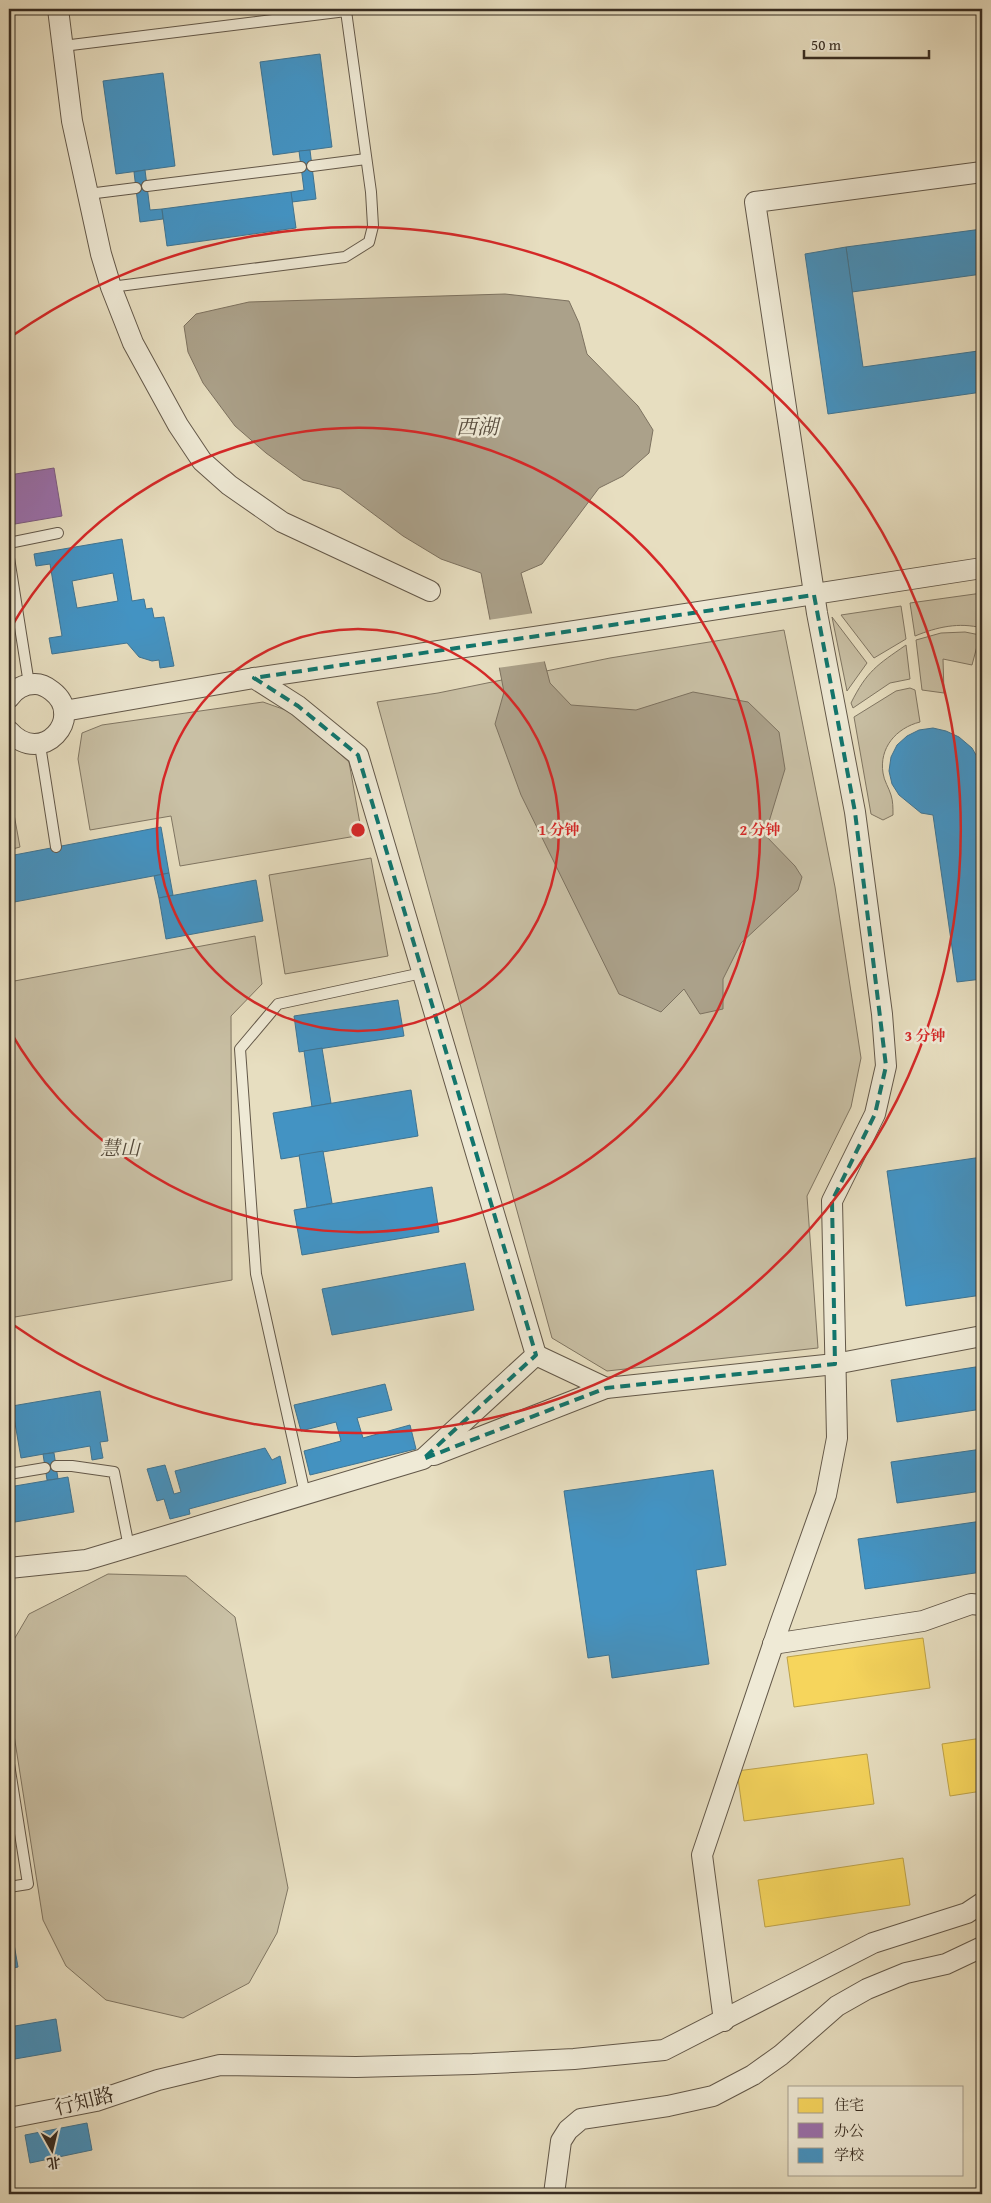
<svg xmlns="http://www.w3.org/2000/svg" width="991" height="2203" font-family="'Gentium Book Plus','Noto Serif SC',serif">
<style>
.green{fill:#c9c0a5;stroke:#807663}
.water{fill:#aba18a;stroke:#7d7260}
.pier{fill:#e7dec0}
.homes{fill:#f6d55c;stroke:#bda24a}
.offices{fill:#9970ab;stroke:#7c5c82}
.schools{fill:#4393c3;stroke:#3f7492;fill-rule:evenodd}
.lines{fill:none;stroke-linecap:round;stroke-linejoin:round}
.service-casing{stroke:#635849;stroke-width:12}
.minor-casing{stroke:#635849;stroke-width:22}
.service{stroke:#efead6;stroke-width:10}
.minor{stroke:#efead6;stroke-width:20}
.marked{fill:none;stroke:#0f766e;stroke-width:4;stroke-dasharray:10 6;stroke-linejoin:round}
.ring{fill:none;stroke:#d62828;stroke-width:2.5}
.labels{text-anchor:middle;stroke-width:5;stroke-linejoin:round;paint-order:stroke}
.park-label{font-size:20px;font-style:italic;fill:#544a3b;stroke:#efead6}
.street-label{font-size:20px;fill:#372c21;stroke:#efead6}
.water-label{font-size:21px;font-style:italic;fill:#5a4f40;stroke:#efead6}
.centre{fill:#d62828;stroke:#efead6;stroke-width:2.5}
.ring-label{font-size:15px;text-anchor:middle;font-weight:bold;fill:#d62828;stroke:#efead6;stroke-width:5;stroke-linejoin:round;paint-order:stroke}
</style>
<rect width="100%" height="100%" fill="#e7dec0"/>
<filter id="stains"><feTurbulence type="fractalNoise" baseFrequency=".004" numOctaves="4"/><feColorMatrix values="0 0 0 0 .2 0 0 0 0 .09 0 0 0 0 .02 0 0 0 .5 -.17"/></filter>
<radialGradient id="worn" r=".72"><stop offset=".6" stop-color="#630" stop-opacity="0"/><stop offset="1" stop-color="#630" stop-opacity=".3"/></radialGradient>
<!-- green -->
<g class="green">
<path d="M982,593V628C959,622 937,627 915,636L910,603Z"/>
<polygon points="901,606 906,639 874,658 841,615"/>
<polygon points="832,617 867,663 847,691"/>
<polygon points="784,630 835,887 861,1058 851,1107 807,1196 818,1348 607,1371 552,1338 377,702 438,693 610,658"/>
<polygon points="965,632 980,635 972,665 943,659 944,693 922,690 916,640 941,633"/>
<path d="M906,645L910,679L890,683L853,708L851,703C867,671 877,665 906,645Z"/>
<path d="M910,688L915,690L920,722C896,728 879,748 883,773C884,781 889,788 891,795C893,801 893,808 893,815L883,820L871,814L854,717L896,691Z"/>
<polygon points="263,702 294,713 349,762 362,835 180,866 171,816 90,830 78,759 82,733 102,725"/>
<polygon points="9,787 20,847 9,850"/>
<polygon points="371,858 388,956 285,974 269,875"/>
<polygon points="255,936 262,984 231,1016 232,1280 9,1318 9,982"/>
<polygon points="108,1574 186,1576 235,1617 288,1888 277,1933 249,1983 183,2018 106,2000 66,1966 43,1920 9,1703 9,1648 29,1614"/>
</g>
<!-- water -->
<polygon class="water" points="505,294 569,301 579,323 587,354 638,406 653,430 649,453 623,476 599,488 542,564 521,573 550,683 571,705 636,710 693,692 748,702 779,732 785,769 765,835 795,866 802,877 798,890 741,943 723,979 723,1009 700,1014 684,989 661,1012 619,994 521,795 495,724 504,692 481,573 441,559 403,536 340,489 303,480 266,453 235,426 203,383 188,352 184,326 196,314 249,302"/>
<!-- pier -->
<polygon class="pier" points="534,613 547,661 497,668 488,620"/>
<!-- homes -->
<g class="homes">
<polygon points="923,1638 930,1688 794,1707 787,1657"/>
<polygon points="982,1738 982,1791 950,1796 942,1744"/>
<polygon points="867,1754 874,1804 744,1821 737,1771"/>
<polygon points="903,1858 910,1905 765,1927 758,1880"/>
</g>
<!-- offices -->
<polygon class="offices" points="54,468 62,516 9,525 9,475"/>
<!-- schools -->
<g class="schools">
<polygon points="320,54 332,147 273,155 260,62"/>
<polygon points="163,73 175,166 116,174 103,81"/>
<polygon points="310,150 316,199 292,202 291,192 304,190 299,151"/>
<polygon points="145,170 150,210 162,209 163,219 140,222 134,172"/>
<polygon points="291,192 296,228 167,246 162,209"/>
<polygon points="982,229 982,274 852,292 846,247"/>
<polygon points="846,247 863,367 978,351 982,392 828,414 805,254"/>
<path d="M122,539L132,601L144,599L146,609L152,608L154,618L164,617L174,666L160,668L159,660L152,661L139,657L127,643L52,654L49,638L62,636L50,564L36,566L34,554ZM113,573L118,601L77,608L72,581Z"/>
<polygon points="933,728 946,731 959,737 972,748 976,755 982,754 982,979 957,982 933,815 921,813 899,795 892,784 889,771 891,757 897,745 907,736 919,730"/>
<polygon points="161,827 169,873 9,903 9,856"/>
<polygon points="169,873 173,895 159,898 154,876"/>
<polygon points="256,880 263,921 166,939 159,898"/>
<polygon points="398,1000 404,1036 299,1052 294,1016"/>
<polygon points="322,1048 331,1103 312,1107 304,1051"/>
<polygon points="411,1090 418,1136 281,1159 273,1113"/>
<polygon points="323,1151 332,1203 307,1208 299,1155"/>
<polygon points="982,1157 982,1295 906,1306 887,1171"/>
<polygon points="432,1187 439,1232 302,1255 294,1210"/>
<polygon points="465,1263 474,1310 332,1335 322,1289"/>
<polygon points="982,1366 982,1409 897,1422 891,1380"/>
<polygon points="385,1384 392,1410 357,1418 363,1438 410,1425 416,1449 310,1475 304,1451 341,1441 336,1422 301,1431 294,1405"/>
<polygon points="100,1391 108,1441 100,1442 103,1458 92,1460 90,1446 21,1458 12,1406"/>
<polygon points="265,1448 272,1460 280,1456 286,1483 189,1509 190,1514 170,1519 164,1499 157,1501 147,1469 165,1465 174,1494 181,1492 175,1471"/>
<polygon points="982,1449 982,1491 897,1503 891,1462"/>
<polygon points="54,1453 58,1479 47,1480 43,1454"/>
<polygon points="713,1470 726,1565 696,1570 709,1664 612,1678 609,1655 588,1658 564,1491"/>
<polygon points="68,1477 74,1512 9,1523 9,1487"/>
<polygon points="982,1521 982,1572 865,1589 858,1539"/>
<polygon points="14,1944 18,1967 9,1969 9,1945"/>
<polygon points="56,2019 61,2051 9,2060 9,2027"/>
<polygon points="87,2123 92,2150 30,2163 25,2135"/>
</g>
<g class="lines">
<defs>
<g id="service">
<polyline points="63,46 346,11 371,192 373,226 369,242 345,257 111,287"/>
<polyline points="312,166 366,159"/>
<polyline points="147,186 301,167"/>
<polyline points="88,194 136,188"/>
<polyline points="9,543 58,533"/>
<polyline points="9,558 29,684"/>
<polyline points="40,745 56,847"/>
<polyline points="56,1466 72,1466 114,1472 129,1547"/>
<polyline points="9,1474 45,1468"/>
<polyline points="305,1494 256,1274 240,1049 278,1004 422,973"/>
<polyline points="9,1764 28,1884 9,1887"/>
</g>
<g id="minor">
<polyline points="58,9 72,121 101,254 111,287 133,343 178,425 202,461 229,485 282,522 430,591"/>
<polyline points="254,678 595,628 982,568"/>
<path d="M9,698C15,689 24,684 35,684C41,684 47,687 52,691C86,717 42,768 9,731"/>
<polyline points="536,1355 606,1388 835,1364 982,1336"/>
<polyline points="434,1455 606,1388"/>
<polyline points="9,1568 86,1560 423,1459 536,1355 358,755 298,706 254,678 64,711"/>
<polyline points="773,1644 923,1621 971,1604 982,1605"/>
<polyline points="724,2021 702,1855 779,1627 826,1495 837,1438 832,1201 875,1114 886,1066 882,1014 855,812 817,613 755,202 982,172"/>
<polyline points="9,2118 96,2101 158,2080 220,2065 356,2067 473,2064 574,2059 664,2050 873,1943 967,1913 982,1903"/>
<polyline points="554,2194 561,2141 568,2130 581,2119 668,2106 713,2096 753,2075 781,2055 837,2006 867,1989 906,1973 946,1964 982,1947"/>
</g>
</defs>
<!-- service casing -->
<use href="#service" class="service-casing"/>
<!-- minor casing -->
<use href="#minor" class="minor-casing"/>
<!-- service -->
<use href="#service" class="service"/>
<!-- minor -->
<use href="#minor" class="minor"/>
</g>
<!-- marked area -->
<path class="marked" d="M814,595L855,812L886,1066L875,1114L832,1201L835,1364L606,1388L423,1459L536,1355L358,755L298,706L254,678Z"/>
<!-- distance rings -->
<g class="ring">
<circle cx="358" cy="830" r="201"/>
<path d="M10 629A402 402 0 1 1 10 1031"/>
<path d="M12 336A603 603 0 1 1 12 1324"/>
</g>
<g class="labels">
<!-- park labels -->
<g class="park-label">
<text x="120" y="1155">慧山</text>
</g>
<!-- street labels -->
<g class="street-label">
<text transform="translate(84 2101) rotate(-14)" y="7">行知路</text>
</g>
<!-- water labels -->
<g class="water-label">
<text x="477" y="434">西湖</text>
</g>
</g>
<circle cx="358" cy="830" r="8" class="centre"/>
<g class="ring-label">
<text x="559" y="835">1 分钟</text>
<text x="760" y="835">2 分钟</text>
<text x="925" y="1041">3 分钟</text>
</g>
<!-- margin -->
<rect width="991" height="2203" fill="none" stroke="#e7dec0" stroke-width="30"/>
<rect x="10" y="10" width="971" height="2183" fill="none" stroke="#372c21" stroke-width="2.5"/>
<rect x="15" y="15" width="961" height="2173" fill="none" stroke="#372c21"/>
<!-- legend -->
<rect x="788" y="2086" width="175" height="90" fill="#efead6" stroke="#a59e8e"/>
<rect x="798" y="2098" width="25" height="15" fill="#f6d55c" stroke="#a59e8e"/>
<text x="834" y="2110" font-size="15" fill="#372c21">住宅</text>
<rect x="798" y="2123" width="25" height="15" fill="#9970ab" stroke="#a59e8e"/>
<text x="834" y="2136" font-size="15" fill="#372c21">办公</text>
<rect x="798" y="2148" width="25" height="15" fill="#4393c3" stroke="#a59e8e"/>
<text x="834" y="2160" font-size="15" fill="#372c21">学校</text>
<!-- north arrow -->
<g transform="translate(52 2150) rotate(172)" stroke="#efead6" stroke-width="4" paint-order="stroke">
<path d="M0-4L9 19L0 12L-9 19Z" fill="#372c21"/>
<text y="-8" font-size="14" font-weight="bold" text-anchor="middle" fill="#372c21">北</text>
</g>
<!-- scale -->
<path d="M804 50v8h125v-8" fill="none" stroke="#372c21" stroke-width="2.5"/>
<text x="811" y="50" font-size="15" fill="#372c21" stroke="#efead6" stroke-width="4" paint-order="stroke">50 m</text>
<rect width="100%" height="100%" filter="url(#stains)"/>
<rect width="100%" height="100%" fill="url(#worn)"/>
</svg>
